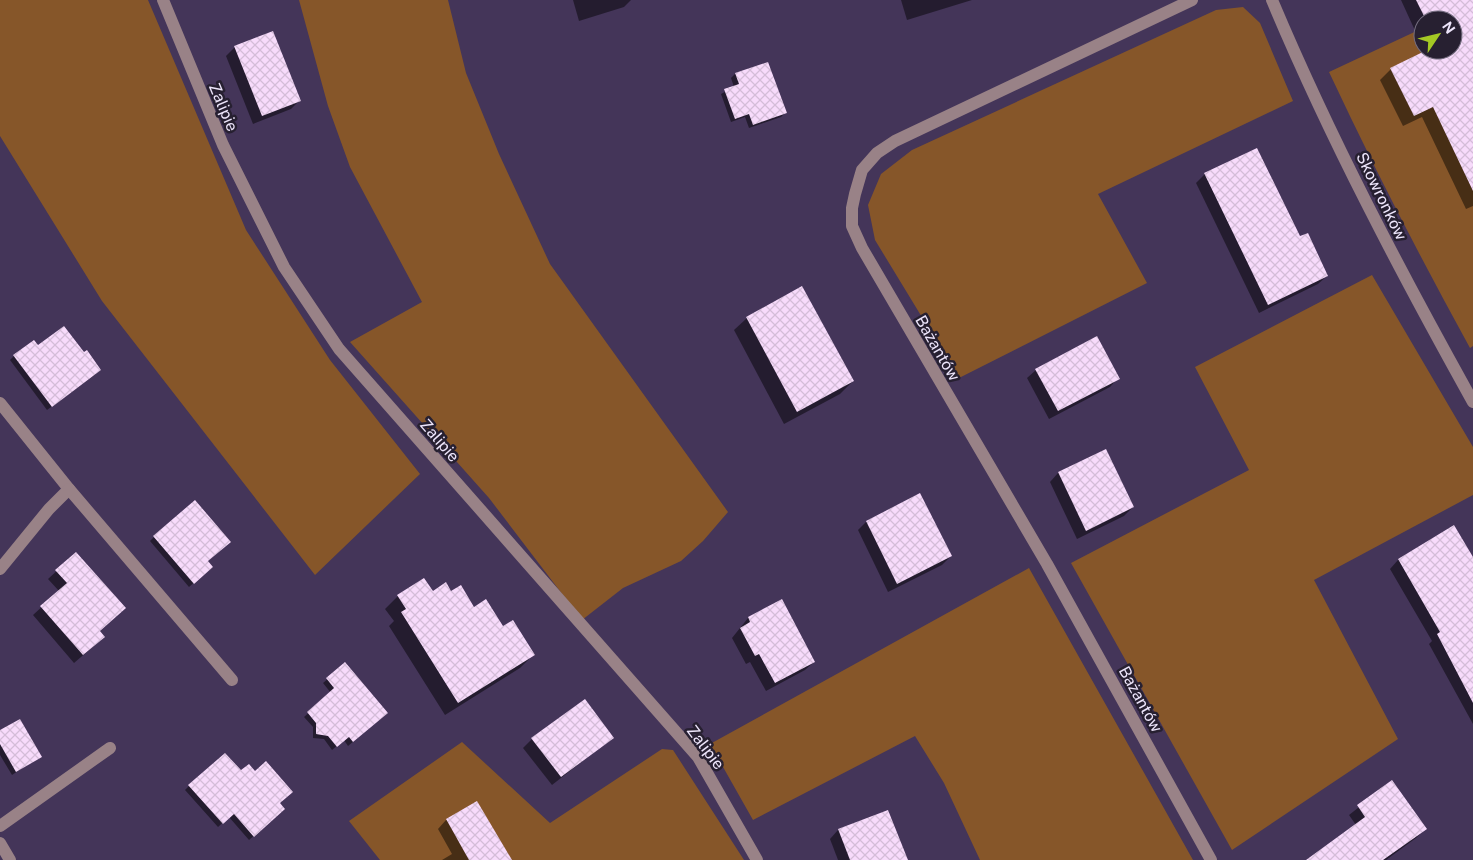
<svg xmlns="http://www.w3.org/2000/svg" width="1473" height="860" font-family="'Public Sans',sans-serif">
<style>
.grass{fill:#865629}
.shadow{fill:#0007}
.building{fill:url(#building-cross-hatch)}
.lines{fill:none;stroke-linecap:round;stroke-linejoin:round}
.minor{stroke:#998287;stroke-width:12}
.labels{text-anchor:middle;stroke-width:5;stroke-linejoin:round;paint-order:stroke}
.street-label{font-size:16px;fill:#ede5fb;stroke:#272031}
</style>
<defs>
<pattern id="building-cross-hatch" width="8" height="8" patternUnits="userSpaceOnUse" patternTransform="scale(1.25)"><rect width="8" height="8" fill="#f7dbfb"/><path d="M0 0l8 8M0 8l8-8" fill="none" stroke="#d4bdd8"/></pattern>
</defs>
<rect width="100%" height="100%" fill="#443559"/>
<!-- grass -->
<g class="grass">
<polygon points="0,0 148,0 246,230 330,360 420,474 315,575 102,301 0,136"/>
<polygon points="299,0 448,0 466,73 499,154 550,264 728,512 703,541 681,561 623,588 582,620 489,498 350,342 422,302 350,167 328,106"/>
<path d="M1473,5V346L1470,348C1420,257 1373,166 1329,72L1423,28V50H1453V20Z"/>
<polygon points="1243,7 1260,23 1293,101 1098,194 1147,283 959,378 875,240 868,205 881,174 912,150 1216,10"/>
<polygon points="1372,275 1473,447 1473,495 1314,580 1398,739 1232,850 1071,563 1249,470 1195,367"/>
<polygon points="1029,568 1193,860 980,860 944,783 915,736 753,820 710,744"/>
<polygon points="462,742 550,823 662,749 673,750 744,860 380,860 349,821"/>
</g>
<!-- shadow -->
<g class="shadow">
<polygon points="573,0 631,0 624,7 579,21"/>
<polygon points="901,0 972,0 907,20"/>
<polygon points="1401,0 1473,0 1473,206 1466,209 1422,117 1403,126 1380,80 1391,69 1425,52 1424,50 1453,50 1453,20 1423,20 1423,48"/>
<polygon points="235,47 299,101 291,109 253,124 226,56"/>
<polygon points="735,74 785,113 781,117 749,128 745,117 731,122 721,94 734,87 731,78"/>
<polygon points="1205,174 1300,238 1327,276 1318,284 1259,313 1196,183"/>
<polygon points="747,318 853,381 840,394 784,424 734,330"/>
<polygon points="38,347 96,374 47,410 10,360 14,356"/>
<polygon points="1036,370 1118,378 1110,387 1049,419 1027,378"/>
<polygon points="1105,451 1133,507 1124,516 1077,539 1050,482 1058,473"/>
<polygon points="866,522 951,556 942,565 888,592 858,530"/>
<polygon points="1454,527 1473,560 1473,724 1429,644 1432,641 1390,569 1398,560"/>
<polygon points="154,537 207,561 207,571 189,587 150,541"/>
<polygon points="76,553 99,631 95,645 74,663 33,615 59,591 48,579"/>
<polygon points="432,592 451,592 503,628 533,655 520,668 445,715 389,626 394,621 385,609 398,596"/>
<polygon points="782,601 814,662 805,670 766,691 750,662 746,664 732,638 748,618"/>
<polygon points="345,664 382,717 348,746 344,740 332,750 324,739 313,738 313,727 304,717 331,693 323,683"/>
<polygon points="0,732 40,756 12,775 0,755"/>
<polygon points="612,738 552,785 523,748 532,739"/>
<polygon points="241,772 255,773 279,803 280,813 249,840 229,817 218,827 185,790 189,786"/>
<polygon points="1391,782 1425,829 1416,838 1386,860 1312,860 1356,825 1349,815"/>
<polygon points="476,803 510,860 442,860 452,854 438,829 446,820"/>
<polygon points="888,811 904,860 838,860 830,839 838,830"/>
</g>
<!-- building -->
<g class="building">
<polygon points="1416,0 1473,0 1473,191 1433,107 1414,116 1390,68 1427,50 1453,50 1453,20 1426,20"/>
<polygon points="273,31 301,101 262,116 234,46"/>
<polygon points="768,62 787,113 753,125 749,114 735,119 724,89 739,84 735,73"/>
<polygon points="1257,148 1300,236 1308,233 1328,276 1268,305 1204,173"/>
<polygon points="802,286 854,381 797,412 746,317"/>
<polygon points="64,326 84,352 87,350 101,370 52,407 13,355 34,340 38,345"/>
<polygon points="1097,336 1120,379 1058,411 1035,369"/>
<polygon points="1106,449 1134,507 1086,531 1058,472"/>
<polygon points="920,493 952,556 897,584 866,521"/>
<polygon points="195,500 231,542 208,561 213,567 194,584 153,536"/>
<polygon points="1454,525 1473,557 1473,703 1437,634 1440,632 1398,559"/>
<polygon points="76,552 126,608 100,631 105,637 83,655 40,606 67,583 55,570"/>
<polygon points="424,578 433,591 446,582 451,591 461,585 474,607 486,599 503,626 513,620 535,655 458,703 401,612 406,609 397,595"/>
<polygon points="782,599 815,662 775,683 759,654 755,656 740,628 750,622 748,617"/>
<polygon points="345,662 388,713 353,742 349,737 337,747 328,736 316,734 316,723 307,712 334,688 326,678"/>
<polygon points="585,699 614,738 561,777 531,738"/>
<polygon points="20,719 42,757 16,772 0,744 0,730"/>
<polygon points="225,753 241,770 249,764 255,771 266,761 293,792 280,803 285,809 254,837 234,814 223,824 188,785"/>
<polygon points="1392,780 1427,829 1383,860 1306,860 1365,817 1357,805"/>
<polygon points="477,801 512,860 469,860 446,819"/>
<polygon points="888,810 908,860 850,860 838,829"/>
</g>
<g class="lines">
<!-- minor -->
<g class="minor">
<polyline points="163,0 223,145 284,267 339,349 698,757 757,860"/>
<polyline points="1192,0 895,141 877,153 862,170 855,194 852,208 852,226 862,248 1047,564 1211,860"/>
<path d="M1272,0C1330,138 1400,271 1473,402"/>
<polyline points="0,403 69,489 232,680"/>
<polyline points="0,569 49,509 69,489"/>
<polyline points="0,826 110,748"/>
<polyline points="0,843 10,860"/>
</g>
</g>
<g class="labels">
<!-- street labels -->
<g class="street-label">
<text transform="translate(224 107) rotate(67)" y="6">Zalipie</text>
<text transform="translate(1382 196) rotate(64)" y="6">Skowronków</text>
<text transform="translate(938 348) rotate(60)" y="6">Bażantów</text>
<text transform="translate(440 440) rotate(49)" y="6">Zalipie</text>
<text transform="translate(1141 699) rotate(61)" y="6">Bażantów</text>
<text transform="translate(706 747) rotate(53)" y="6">Zalipie</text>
</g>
</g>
<!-- north arrow -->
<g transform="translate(1438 35) rotate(55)"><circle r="24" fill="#272031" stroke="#766f82"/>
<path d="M0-4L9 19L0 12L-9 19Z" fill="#a4c824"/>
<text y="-8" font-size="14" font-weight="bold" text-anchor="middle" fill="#ede5fb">N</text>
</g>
</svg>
